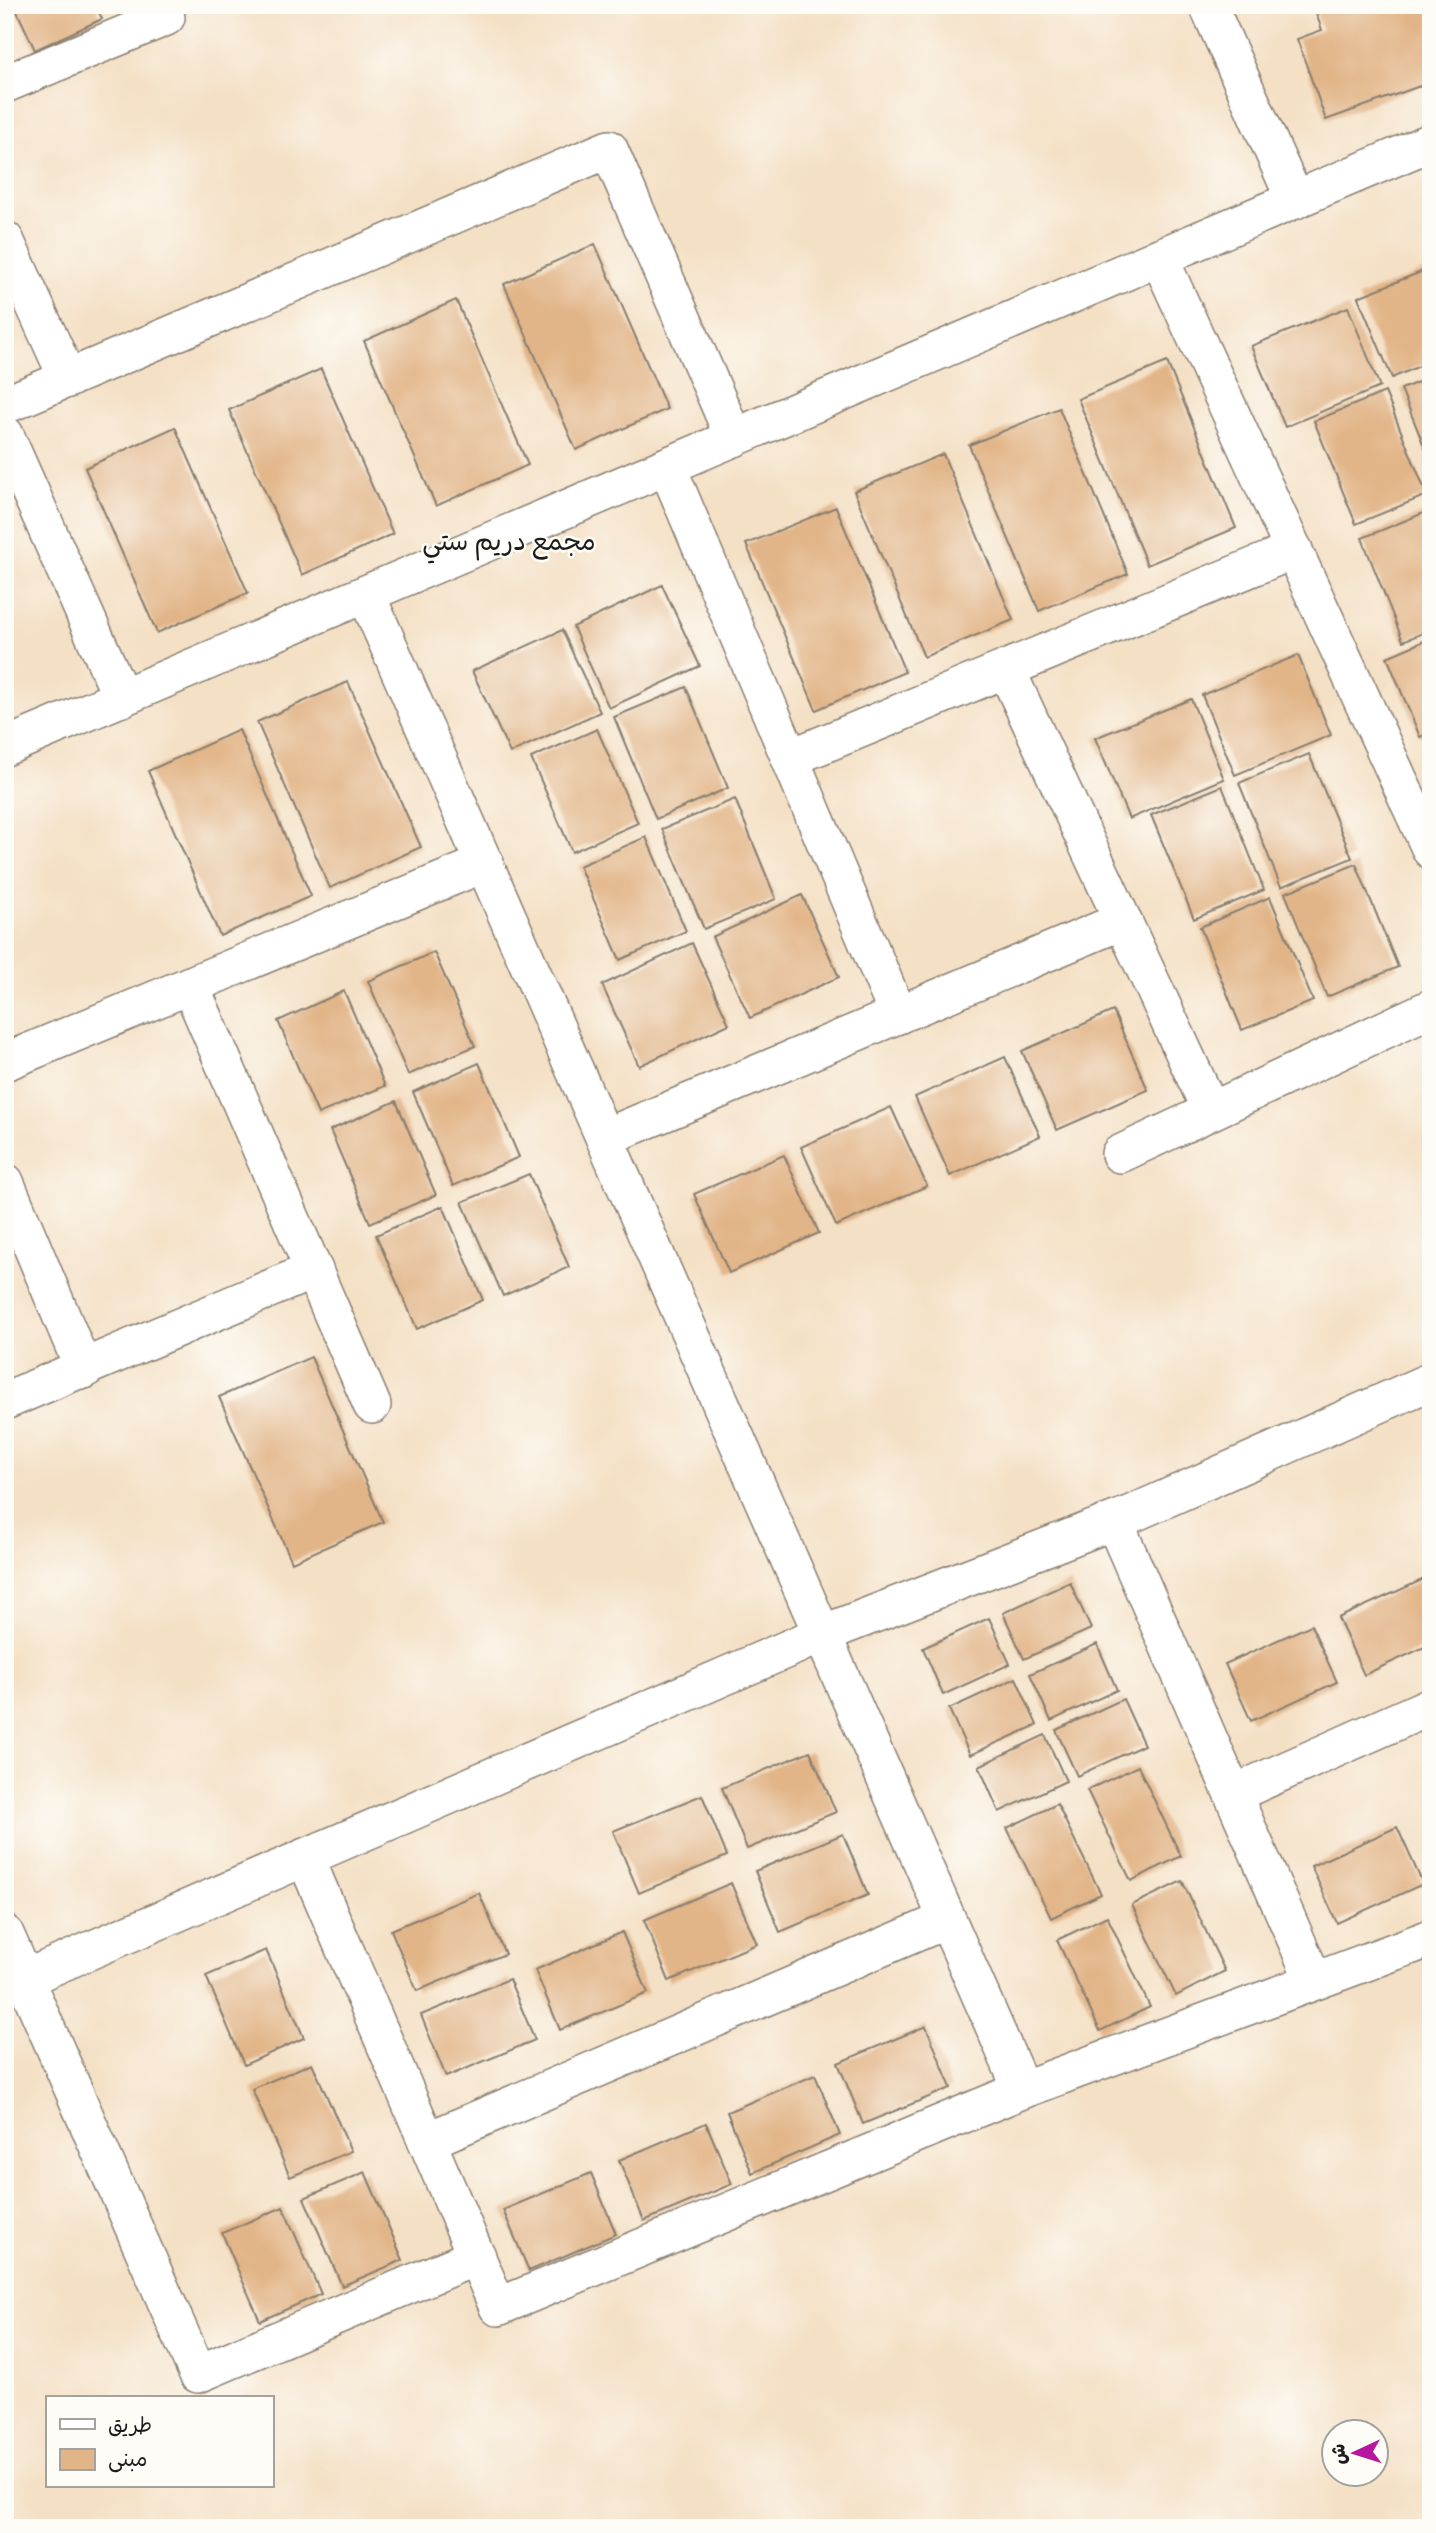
<svg xmlns="http://www.w3.org/2000/svg" width="1436" height="2533" font-family="Itim,'Playpen Sans Arabic',sans-serif">
<style>
.building{fill:#e2b588}
.lines{fill:none;stroke-linecap:round;stroke-linejoin:round}
.minor-casing{stroke:#887e70;stroke-width:40}
.minor{stroke:#fff;stroke-width:37}
.labels{text-anchor:middle;stroke-width:5;stroke-linejoin:round;paint-order:stroke}
.neighbourhood-label{font-size:26px;fill:#1c1c1c;stroke:#fdfcf7}
</style>
<rect width="100%" height="100%" fill="#fdfcf7"/>
<filter id="ink" filterUnits="userSpaceOnUse"><feTurbulence type="fractalNoise" baseFrequency=".0143" numOctaves="2"/><feDisplacementMap in="SourceGraphic" scale="14" xChannelSelector="R" yChannelSelector="G"/><feConvolveMatrix kernelMatrix="1 2 1 2 8 2 1 2 1" color-interpolation-filters="sRGB"/></filter>
<filter id="wash" filterUnits="userSpaceOnUse"><feTurbulence type="fractalNoise" baseFrequency=".00686" numOctaves="4" result="noise"/><feDisplacementMap in="SourceGraphic" scale="28" xChannelSelector="R" yChannelSelector="G"/><feGaussianBlur stdDeviation="1.57" result="paint"/><feColorMatrix in="noise" values="0 0 0 0 0 0 0 0 0 0 0 0 0 0 0 0 0 1.4 0 .05"/><feComposite in="paint" operator="in"/></filter>
<g filter="url(#wash)">
<rect width="100%" height="100%" fill="#f4e0c5"/>
<g id="blocks">
<!-- building -->
<g class="building">
<polygon points="14,5 96,5 102,19 35,50"/>
<polygon points="1313,5 1431,5 1431,82 1326,120 1297,39 1322,30"/>
<polygon points="595,244 667,409 576,450 504,284"/>
<polygon points="1431,268 1431,361 1392,378 1358,297"/>
<polygon points="456,300 528,465 436,506 364,341"/>
<polygon points="1348,307 1380,387 1285,427 1251,346"/>
<polygon points="1167,362 1236,528 1147,565 1078,399"/>
<polygon points="321,369 393,534 302,575 229,410"/>
<polygon points="1431,377 1431,463 1401,389"/>
<polygon points="1385,392 1427,495 1356,524 1314,421"/>
<polygon points="1059,408 1128,574 1039,611 969,445"/>
<polygon points="175,427 248,593 157,633 85,468"/>
<polygon points="943,454 1013,620 924,657 854,491"/>
<polygon points="836,507 905,672 816,710 746,544"/>
<polygon points="1431,510 1431,630 1403,641 1362,538"/>
<polygon points="662,585 700,666 609,708 573,627"/>
<polygon points="562,630 600,712 510,753 472,671"/>
<polygon points="1431,638 1431,733 1420,737 1387,657"/>
<polygon points="1298,655 1331,735 1235,775 1202,695"/>
<polygon points="348,682 421,847 330,888 257,722"/>
<polygon points="686,687 728,788 656,819 614,717"/>
<polygon points="1191,699 1224,779 1129,819 1095,738"/>
<polygon points="597,729 638,823 572,852 531,758"/>
<polygon points="239,730 311,896 220,936 148,771"/>
<polygon points="1309,754 1352,858 1281,887 1239,783"/>
<polygon points="1222,786 1264,890 1194,919 1151,815"/>
<polygon points="735,799 776,899 704,929 662,829"/>
<polygon points="646,837 686,931 620,960 579,866"/>
<polygon points="1356,864 1398,967 1327,997 1285,893"/>
<polygon points="802,895 839,977 750,1018 712,937"/>
<polygon points="1270,897 1313,1001 1242,1030 1200,927"/>
<polygon points="692,943 729,1024 639,1066 602,985"/>
<polygon points="434,952 475,1046 408,1075 368,981"/>
<polygon points="344,991 385,1086 318,1114 278,1021"/>
<polygon points="1113,1011 1148,1090 1057,1130 1022,1051"/>
<polygon points="1005,1057 1040,1136 950,1176 915,1097"/>
<polygon points="479,1063 519,1157 453,1186 413,1092"/>
<polygon points="396,1101 436,1195 370,1223 330,1130"/>
<polygon points="891,1107 927,1186 836,1226 801,1147"/>
<polygon points="784,1155 819,1233 729,1273 694,1194"/>
<polygon points="529,1174 569,1267 503,1296 462,1202"/>
<polygon points="443,1206 483,1300 417,1329 376,1235"/>
<polygon points="311,1357 383,1522 292,1562 219,1397"/>
<polygon points="1424,1579 1431,1593 1431,1644 1364,1675 1338,1618"/>
<polygon points="1070,1582 1091,1629 1024,1659 1003,1613"/>
<polygon points="989,1618 1010,1664 943,1695 923,1648"/>
<polygon points="1311,1625 1337,1682 1251,1721 1225,1664"/>
<polygon points="1097,1644 1117,1690 1051,1721 1030,1674"/>
<polygon points="1016,1678 1037,1725 970,1755 949,1709"/>
<polygon points="1123,1699 1144,1745 1077,1776 1056,1730"/>
<polygon points="1045,1735 1066,1781 999,1812 979,1766"/>
<polygon points="810,1751 836,1812 747,1849 722,1788"/>
<polygon points="1138,1766 1181,1856 1131,1881 1087,1790"/>
<polygon points="702,1795 727,1856 639,1893 613,1831"/>
<polygon points="1057,1804 1101,1894 1051,1918 1007,1828"/>
<polygon points="1397,1827 1423,1884 1337,1923 1311,1866"/>
<polygon points="843,1834 868,1895 780,1932 755,1871"/>
<polygon points="1182,1881 1225,1971 1176,1996 1132,1905"/>
<polygon points="731,1883 757,1944 669,1981 644,1920"/>
<polygon points="479,1893 505,1954 417,1991 391,1930"/>
<polygon points="1107,1916 1150,2007 1100,2031 1057,1940"/>
<polygon points="622,1932 648,1993 560,2030 535,1970"/>
<polygon points="266,1950 304,2038 244,2065 206,1976"/>
<polygon points="509,1979 535,2040 446,2077 421,2015"/>
<polygon points="926,2026 951,2088 863,2124 838,2063"/>
<polygon points="312,2063 351,2151 290,2177 252,2089"/>
<polygon points="815,2075 840,2135 752,2173 727,2112"/>
<polygon points="706,2123 732,2184 644,2221 619,2160"/>
<polygon points="365,2172 403,2260 342,2286 304,2198"/>
<polygon points="591,2173 616,2234 529,2271 503,2210"/>
<polygon points="283,2207 321,2294 260,2321 222,2233"/>
</g>
</g>
</g>
<g filter="url(#ink)">
<use href="#blocks" fill-opacity="0" stroke="#887e70" stroke-width="2"/>
<g class="lines">
<defs>
<g id="minor">
<polyline points="1208,5 1295,200"/>
<polyline points="5,84 166,17 161,5"/>
<polyline points="5,240 68,379"/>
<polyline points="1159,257 1431,850"/>
<polyline points="5,405 609,149 734,438"/>
<polyline points="5,435 122,698"/>
<polyline points="667,466 898,1015"/>
<path d="M366,594C586,1092 801,1593 1022,2090"/>
<polyline points="1006,669 1211,1111"/>
<polyline points="5,747 1431,142"/>
<polyline points="790,758 1294,550"/>
<polyline points="190,985 372,1405"/>
<polyline points="5,1062 485,863"/>
<polyline points="606,1137 1122,921"/>
<polyline points="1120,1154 1431,1008"/>
<polyline points="5,1182 84,1370"/>
<polyline points="5,1401 314,1270"/>
<polyline points="1114,1521 1314,1981"/>
<polyline points="1233,1794 1431,1706"/>
<polyline points="305,1857 498,2307 1022,2090 1431,1938"/>
<polyline points="5,1934 198,2374 477,2256"/>
<polyline points="24,1979 820,1635 1129,1515 1431,1381"/>
<polyline points="427,2141 946,1920"/>
</g>
</defs>
<!-- minor casing -->
<use href="#minor" class="minor-casing"/>
<!-- minor -->
<use href="#minor" class="minor"/>
</g>
</g>
<g class="labels">
<!-- neighbourhood labels -->
<g class="neighbourhood-label">
<text x="509" y="550">مجمع دريم ستي</text>
</g>
</g>
<!-- margin -->
<rect width="1436" height="2533" fill="none" stroke="#fdfcf7" stroke-width="28"/>
<!-- legend -->
<rect x="46" y="2396" width="228" height="91" fill="#fdfcf7" stroke="#a3a29f" stroke-width="2"/>
<rect x="60" y="2419" width="35" height="10" fill="#ffffff" stroke="#a3a29f" stroke-width="2"/>
<text x="108" y="2432" font-size="21" fill="#1c1c1c">طريق</text>
<rect x="60" y="2449" width="35" height="21" fill="#e2b588" stroke="#a3a29f" stroke-width="2"/>
<text x="108" y="2466" font-size="21" fill="#1c1c1c">مبنى</text>
<!-- north arrow -->
<g transform="translate(1355 2453) rotate(266)"><circle r="33" fill="#fdfcf7" stroke="#a3a29f" stroke-width="2"/>
<path d="M0-5L12 26L0 18L-12 26Z" fill="#b5179e"/>
<text y="-10" font-size="19" font-weight="bold" text-anchor="middle" fill="#1c1c1c">ش</text>
</g>
</svg>
